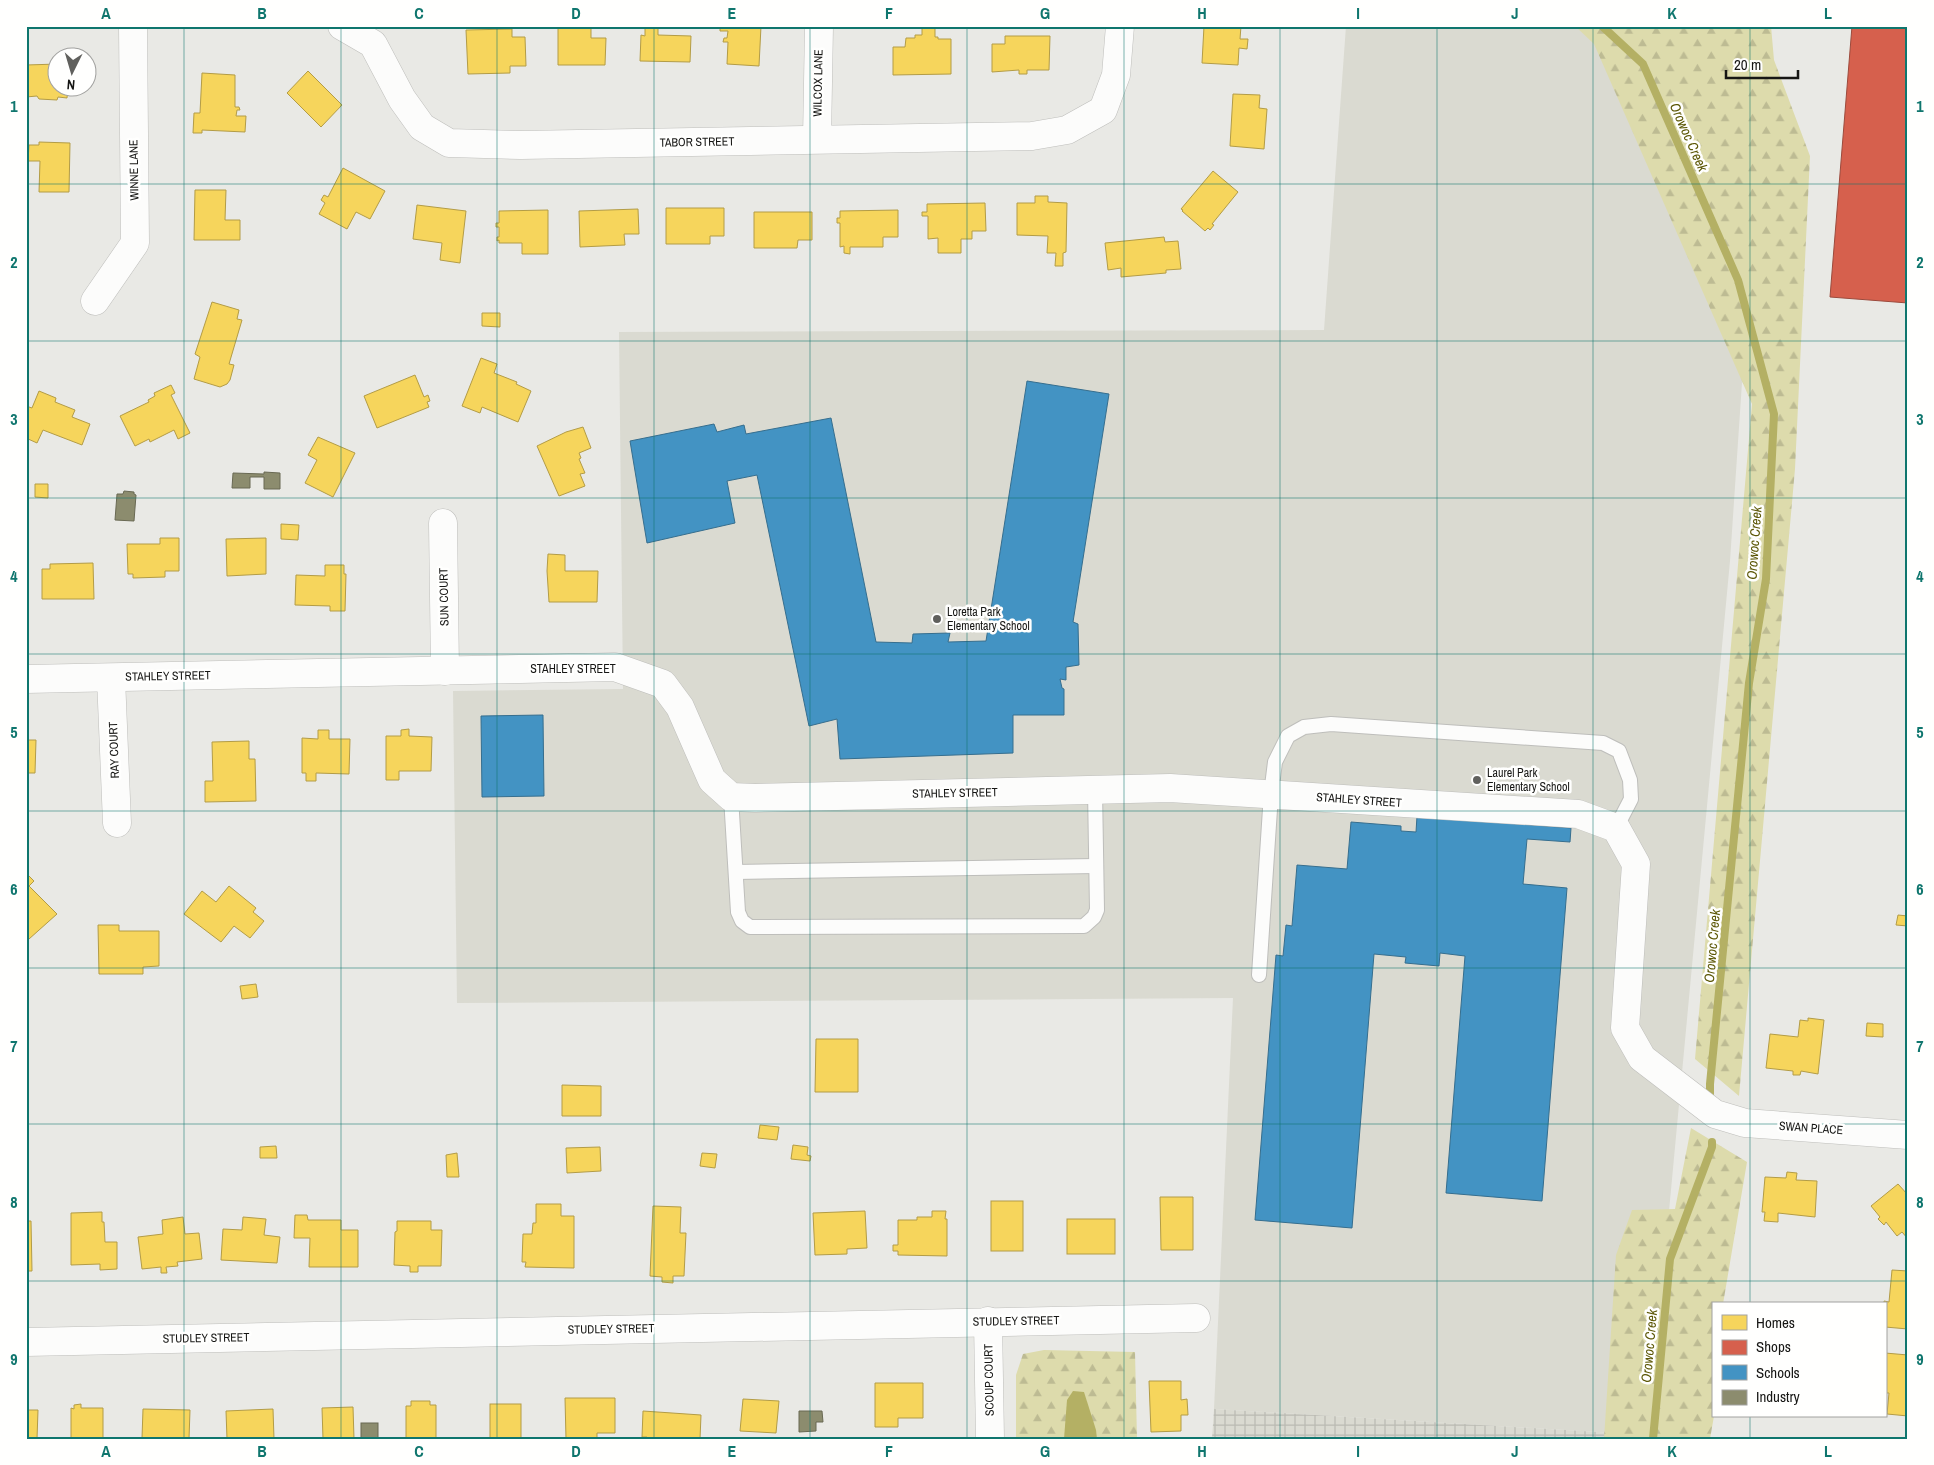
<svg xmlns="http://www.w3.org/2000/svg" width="1934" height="1465" font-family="'Archivo Narrow',sans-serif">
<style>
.built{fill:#dadad1}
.industrial{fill:url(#industrial-grid)}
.forest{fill:url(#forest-firs)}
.water{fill:#b4b064}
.homes{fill:#f6d55c;stroke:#b39c46}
.shops{fill:#d6604d;stroke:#9c4a3c}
.schools{fill:#4393c3;stroke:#366e8e}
.industry{fill:#8c8c6e;stroke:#696953}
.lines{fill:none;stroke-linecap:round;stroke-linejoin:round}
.stream{stroke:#b4b064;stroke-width:8}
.service-casing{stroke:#bebebb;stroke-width:16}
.minor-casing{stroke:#bebebb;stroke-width:29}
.service{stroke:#fcfcfb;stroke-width:14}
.minor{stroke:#fcfcfb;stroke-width:28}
.grid{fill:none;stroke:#0f766e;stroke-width:1;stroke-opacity:0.55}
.poi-dot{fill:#60605d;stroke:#fffffe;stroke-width:2}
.labels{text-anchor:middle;stroke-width:5;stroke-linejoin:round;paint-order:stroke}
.street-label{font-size:12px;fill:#161614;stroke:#fffffe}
.poi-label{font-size:12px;fill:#161614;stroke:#fffffe;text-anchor:start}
.water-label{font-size:14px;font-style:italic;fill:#5d5807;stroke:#fffffe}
.neatline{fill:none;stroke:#0f766e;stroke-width:2}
.grid-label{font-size:16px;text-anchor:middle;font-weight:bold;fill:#0f766e}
</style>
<defs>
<pattern id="industrial-grid" width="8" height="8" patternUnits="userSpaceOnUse" patternTransform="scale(1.25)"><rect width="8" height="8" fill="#dadad1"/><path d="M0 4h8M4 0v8" fill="none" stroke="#babab3"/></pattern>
<pattern id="forest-firs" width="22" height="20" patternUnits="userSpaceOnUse" patternTransform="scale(1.25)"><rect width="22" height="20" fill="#dddbac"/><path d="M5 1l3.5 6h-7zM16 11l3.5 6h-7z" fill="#bdbb93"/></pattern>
</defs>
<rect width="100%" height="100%" fill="#e9e9e5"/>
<!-- built -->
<polygon class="built" points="1346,26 1766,26 1730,561 1648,1435 1214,1409 1233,998 457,1003 453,691 623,689 619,332 1324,330"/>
<!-- industrial -->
<polygon class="industrial" points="1214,1409 1648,1435 1647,1439 1212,1439"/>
<!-- forest -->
<g class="forest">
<polygon points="1575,26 1771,26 1774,60 1810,156 1795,469 1739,1096 1695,1059 1752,404 1594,44"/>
<polygon points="1691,1128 1747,1162 1723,1304 1713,1304 1713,1416 1714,1416 1710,1439 1604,1439 1616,1255 1632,1210 1675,1209"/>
<polygon points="1044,1350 1135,1352 1137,1439 1016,1439 1016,1375 1023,1354"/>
</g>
<!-- water -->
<polygon class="water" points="1073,1391 1084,1392 1096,1430 1097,1439 1064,1439 1067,1400"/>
<!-- homes -->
<g class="homes">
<polygon points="558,26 591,26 591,38 606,38 605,65 558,65"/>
<polygon points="645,26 658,26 658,35 691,36 690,62 640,61 641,35 645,36"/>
<polygon points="720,26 761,26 759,66 727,64 728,42 723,42 724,38 727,38 728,31 720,31"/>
<polygon points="1204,26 1241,26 1240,39 1248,39 1247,49 1239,48 1238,65 1202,63"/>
<polygon points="922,28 935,28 935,37 938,37 938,39 951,39 951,74 893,75 893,47 905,47 906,38 915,38 915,35 922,35"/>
<polygon points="512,29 512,37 525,37 526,66 510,66 510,73 468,74 466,30"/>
<polygon points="1005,36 1050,36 1049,70 1027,70 1027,74 1019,74 1019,70 992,72 992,44 1005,44"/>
<polygon points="58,64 58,88 68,88 67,98 58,97 57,100 39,99 37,96 26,97 26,65"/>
<polygon points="308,71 342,105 321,127 287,93"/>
<polygon points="202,73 235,75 235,107 239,107 240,110 237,110 236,116 246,116 245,132 202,130 202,133 193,133 194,113 200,113"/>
<polygon points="1233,94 1260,95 1259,108 1267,109 1264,149 1230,146"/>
<polygon points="39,142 70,143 69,192 39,192 40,161 28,161 29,145 39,145"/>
<polygon points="343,168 385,191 370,219 356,212 347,229 319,214 325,203 321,200 324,195 328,197"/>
<polygon points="1213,171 1238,192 1212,224 1214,225 1210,230 1208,228 1205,231 1182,211 1183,210 1181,209"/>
<polygon points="195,190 226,190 225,220 240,220 240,240 194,240"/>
<polygon points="1035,196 1048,196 1048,202 1067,203 1066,252 1063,253 1063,266 1055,266 1056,253 1047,253 1048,236 1017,235 1017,203 1035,203"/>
<polygon points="985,203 986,231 972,231 972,239 961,239 961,253 938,253 938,238 928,239 928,216 922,216 922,212 927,212 927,204"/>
<polygon points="417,205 466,211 460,263 440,260 442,243 413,239"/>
<polygon points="666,208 724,208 724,236 710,236 710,244 666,244"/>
<polygon points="638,209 639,234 624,234 625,245 580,247 579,211"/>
<polygon points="548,210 548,254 522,254 522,243 499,243 499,240 497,241 497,237 499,237 499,227 496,227 496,223 499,223 499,211"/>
<polygon points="898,210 898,237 883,237 883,247 850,247 850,254 844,253 844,246 840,247 840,223 837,223 837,218 840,218 840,211"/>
<polygon points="754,212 812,212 812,240 798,240 797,248 754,248"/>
<polygon points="1164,237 1165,242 1178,241 1181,269 1166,270 1166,273 1121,277 1121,268 1108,270 1105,243"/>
<polygon points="212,302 239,310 237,319 242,320 229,364 234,365 230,380 227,384 220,387 194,379 200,357 195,354"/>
<polygon points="482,313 500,313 500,327 482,326"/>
<polygon points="481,358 497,364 494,373 517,382 516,384 531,391 518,422 482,407 480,413 462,406"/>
<polygon points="415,375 424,397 428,395 430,401 427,402 429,407 377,428 364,396"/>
<polygon points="171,385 175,393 171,395 190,433 178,439 174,430 150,442 149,439 135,446 120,416 149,402 148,400 155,396 154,393"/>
<polygon points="39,391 56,398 55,402 75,410 72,417 90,424 82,445 43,430 37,443 26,438 26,406 32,408"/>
<polygon points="583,427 591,448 579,453 581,458 579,459 585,473 580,474 585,486 559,496 537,446 566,432"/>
<polygon points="318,437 355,453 333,497 305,483 317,460 308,455"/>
<polygon points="35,484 48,484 48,498 35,497"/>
<polygon points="281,524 299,525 298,540 281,539"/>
<polygon points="160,538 179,538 179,571 165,571 165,577 133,578 133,574 128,574 127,544 160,544"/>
<polygon points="266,538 266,574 227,576 226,539"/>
<polygon points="548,554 565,555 565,571 598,571 597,602 549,602 547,571"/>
<polygon points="93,563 94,599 42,599 42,569 50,569 50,564"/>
<polygon points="325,565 344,565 344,574 346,574 345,611 330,611 330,606 295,605 296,575 325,576"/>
<polygon points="409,729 409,736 432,737 431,771 399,771 399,780 386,780 386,736 401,736 401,730"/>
<polygon points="318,730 329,730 329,739 350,739 349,774 316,773 316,781 306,781 306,773 302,773 302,738 318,739"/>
<polygon points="26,740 36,740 35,773 26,773"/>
<polygon points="249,741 249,759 255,759 256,801 205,802 205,781 213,781 212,742"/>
<polygon points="26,873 34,881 29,886 57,914 29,939 26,937"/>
<polygon points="229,886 256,908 253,912 264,921 250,938 234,926 221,942 184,914 202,891 216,902"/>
<polygon points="1898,915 1908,916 1908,926 1896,925"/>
<polygon points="98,925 119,925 119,931 159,931 159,966 143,967 143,974 99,974"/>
<polygon points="256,984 258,997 242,999 240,986"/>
<polygon points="1808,1018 1824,1020 1818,1074 1801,1071 1800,1075 1793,1075 1793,1071 1766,1068 1770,1034 1798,1037 1800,1020 1808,1021"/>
<polygon points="1867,1023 1883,1024 1883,1037 1866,1036"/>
<polygon points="816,1039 858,1039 858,1092 815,1092"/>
<polygon points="562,1085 601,1086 601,1116 562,1116"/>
<polygon points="760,1125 779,1127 777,1140 758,1138"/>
<polygon points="793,1145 808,1147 807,1155 811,1156 810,1161 791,1159"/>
<polygon points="276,1146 277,1158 260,1158 260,1147"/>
<polygon points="600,1147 601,1171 567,1173 566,1148"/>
<polygon points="457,1153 459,1177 447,1177 446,1155"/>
<polygon points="702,1153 717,1154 715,1168 700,1166"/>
<polygon points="1787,1172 1797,1173 1796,1180 1817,1181 1815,1217 1778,1213 1778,1222 1764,1221 1765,1212 1762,1212 1765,1177 1786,1178"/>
<polygon points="1898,1184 1908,1195 1908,1239 1902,1232 1897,1236 1886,1222 1884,1225 1878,1219 1880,1217 1871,1206"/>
<polygon points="1160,1197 1193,1197 1193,1250 1161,1250"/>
<rect x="991" y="1201" width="32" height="50"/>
<polygon points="536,1204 561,1204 561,1216 574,1216 574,1268 525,1267 526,1262 522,1262 523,1234 532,1234 533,1223 536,1223"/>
<polygon points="653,1206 681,1207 680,1233 686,1233 684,1276 673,1276 673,1283 662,1282 662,1277 650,1276"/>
<polygon points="865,1211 867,1248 847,1249 847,1254 815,1255 813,1213"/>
<polygon points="932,1211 946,1211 945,1219 947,1219 947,1256 898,1255 898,1251 893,1251 893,1245 898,1245 898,1220 917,1220 917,1217 932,1217"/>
<polygon points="102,1212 102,1222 104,1222 105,1242 117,1242 117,1269 100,1270 100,1264 71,1265 71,1213"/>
<polygon points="295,1215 307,1215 308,1220 341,1220 341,1230 358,1230 358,1267 309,1267 310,1238 294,1238"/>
<polygon points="183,1217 185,1234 199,1233 202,1259 177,1262 178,1266 166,1267 167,1273 161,1273 161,1267 142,1269 138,1237 163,1234 162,1220"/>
<polygon points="243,1217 266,1219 264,1235 280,1237 277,1263 221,1260 223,1229 242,1230"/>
<rect x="1067" y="1219" width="48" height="35"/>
<polygon points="26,1221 31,1221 32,1271 26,1271"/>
<polygon points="397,1221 431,1221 431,1230 442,1230 441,1266 418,1266 418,1272 410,1272 410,1266 394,1265 395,1232 397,1231"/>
<polygon points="1892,1270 1908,1271 1908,1329 1885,1327 1884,1301 1889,1302"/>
<polygon points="1885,1353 1908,1355 1908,1416 1887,1414 1889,1393 1885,1393"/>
<polygon points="1149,1381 1181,1381 1181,1400 1187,1399 1188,1415 1181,1415 1181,1431 1151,1432"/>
<polygon points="875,1383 923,1383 923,1418 898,1418 898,1427 875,1427"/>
<polygon points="565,1398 615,1398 615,1433 597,1433 597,1439 566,1439"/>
<polygon points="743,1399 779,1401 776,1433 740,1431"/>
<polygon points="411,1401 430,1401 430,1405 436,1405 436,1439 406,1439 406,1406 411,1406"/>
<polygon points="81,1404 81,1408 103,1408 103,1439 71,1439 71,1408 74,1409 74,1405"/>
<rect x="490" y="1404" width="31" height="35"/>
<polygon points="353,1407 354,1439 323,1439 322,1408"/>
<polygon points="143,1409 190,1410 189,1439 142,1438"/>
<polygon points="273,1409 274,1439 227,1439 226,1411"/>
<polygon points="26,1410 38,1410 37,1439 26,1439"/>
<polygon points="643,1411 701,1415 700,1439 647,1439 647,1437 642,1437"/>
</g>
<!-- shops -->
<polygon class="shops" points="1852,26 1908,26 1908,303 1830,297"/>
<!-- schools -->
<g class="schools">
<polygon points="1027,381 1109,394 1073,622 1078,624 1079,665 1066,667 1066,680 1060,679 1062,688 1064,689 1064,715 1013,715 1013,753 840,759 837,719 809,726 757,475 727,481 735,523 647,543 630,441 714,424 717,432 744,425 746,434 831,418 876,642 912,643 913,634 950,633 948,642 986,641"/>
<polygon points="543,715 544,796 482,797 481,716"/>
<polygon points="1417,816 1571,828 1570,842 1527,839 1523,884 1567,888 1542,1201 1446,1193 1465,956 1440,953 1439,966 1405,963 1406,957 1374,954 1352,1228 1255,1220 1276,955 1283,956 1286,925 1292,926 1297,865 1347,869 1351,822 1401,826 1401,831 1416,832"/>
</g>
<!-- industry -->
<g class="industry">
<polygon points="264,472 280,473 280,489 264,489 264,477 250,477 250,488 232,488 233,473 264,474"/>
<polygon points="124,491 134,492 134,494 136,495 134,521 115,520 117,494 123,494"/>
<polygon points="799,1411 822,1411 823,1422 816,1422 816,1431 799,1432"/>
<rect x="361" y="1423" width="17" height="16"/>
</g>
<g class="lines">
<!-- stream -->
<g class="stream">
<polyline points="1602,26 1643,64 1738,280 1774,414 1766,579 1749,683 1710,1084 1710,1102"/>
<polyline points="1653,1439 1670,1259 1712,1147 1712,1142"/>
</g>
<defs>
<g id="service">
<polyline points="731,797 738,912 742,921 750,927 1084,926 1094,917 1097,910 1095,790"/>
<polyline points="736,872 1096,866"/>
<polyline points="1259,975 1271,794 1275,762 1288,736 1304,727 1331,724 1603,743 1619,751 1630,780 1631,799 1616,828"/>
</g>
<g id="minor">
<polyline points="342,26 373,44 402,99 422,127 449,143 521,145 1032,136 1067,130 1103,110 1116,75 1120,26"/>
<polyline points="817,139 819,26"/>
<polyline points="95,301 135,243 133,26"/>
<polyline points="443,523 445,671"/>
<polyline points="111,678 117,823"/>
<polyline points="26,679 615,667 663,684 680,707 712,780 731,797 755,798 1170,788 1578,814 1616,828 1636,864 1625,1028 1642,1058 1715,1114 1745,1123 1908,1135"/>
<polyline points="988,1321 990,1439"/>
<polyline points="26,1342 1196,1318"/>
</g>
</defs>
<!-- service casing -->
<use href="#service" class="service-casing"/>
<!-- minor casing -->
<use href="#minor" class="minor-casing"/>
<!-- service -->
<use href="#service" class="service"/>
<!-- minor -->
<use href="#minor" class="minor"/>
</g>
<!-- grid -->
<path class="grid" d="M184,26V1439M341,26V1439M497,26V1439M654,26V1439M810,26V1439M967,26V1439M1124,26V1439M1280,26V1439M1437,26V1439M1593,26V1439M1750,26V1304M26,184H1908M26,341H1908M26,498H1908M26,654H1908M26,811H1908M26,968H1908M26,1124H1908M26,1281H1908M1750,1416V1439"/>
<!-- markers -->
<g class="poi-dot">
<circle cx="937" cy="619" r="5"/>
<circle cx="1477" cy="780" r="5"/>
</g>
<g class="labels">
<!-- street labels -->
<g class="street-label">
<text transform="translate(818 83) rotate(-89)" y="4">WILCOX LANE</text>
<text transform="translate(697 142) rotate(-1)" y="4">TABOR STREET</text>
<text transform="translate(134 170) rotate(-91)" y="4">WINNE LANE</text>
<text transform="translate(444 597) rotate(-91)" y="4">SUN COURT</text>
<text x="573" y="673">STAHLEY STREET</text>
<text transform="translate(168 676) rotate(-1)" y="4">STAHLEY STREET</text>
<text transform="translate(114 750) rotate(-92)" y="4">RAY COURT</text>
<text transform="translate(955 793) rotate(-1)" y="4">STAHLEY STREET</text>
<text transform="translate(1359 800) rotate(4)" y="4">STAHLEY STREET</text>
<text transform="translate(1811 1128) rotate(4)" y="4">SWAN PLACE</text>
<text transform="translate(1016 1321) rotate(-1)" y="4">STUDLEY STREET</text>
<text transform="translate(611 1329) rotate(-1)" y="4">STUDLEY STREET</text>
<text transform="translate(206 1338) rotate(-1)" y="4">STUDLEY STREET</text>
<text transform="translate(989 1380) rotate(-91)" y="4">SCOUP COURT</text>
</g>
<!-- poi labels -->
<g class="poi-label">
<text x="947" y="616">Loretta Park<tspan x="947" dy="14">Elementary School</tspan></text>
<text x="1487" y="777">Laurel Park<tspan x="1487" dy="14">Elementary School</tspan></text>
</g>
<!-- water labels -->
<g class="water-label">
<text transform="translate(1689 137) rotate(66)" y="5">Orowoc Creek</text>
<text transform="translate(1754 543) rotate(-86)" y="5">Orowoc Creek</text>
<text transform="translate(1712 946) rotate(-85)" y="5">Orowoc Creek</text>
<text transform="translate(1649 1346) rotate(-85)" y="5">Orowoc Creek</text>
</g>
</g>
<!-- border -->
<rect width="1934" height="1465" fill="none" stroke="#fffffe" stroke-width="55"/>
<!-- legend -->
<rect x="1712" y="1302" width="175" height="115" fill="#fffffe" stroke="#a2a2a0"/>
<rect x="1722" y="1315" width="25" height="15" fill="#f6d55c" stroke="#a2a2a0"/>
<text x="1756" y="1328" font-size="15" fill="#161614">Homes</text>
<rect x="1722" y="1340" width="25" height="15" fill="#d6604d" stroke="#a2a2a0"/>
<text x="1756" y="1352" font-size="15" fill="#161614">Shops</text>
<rect x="1722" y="1365" width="25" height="15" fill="#4393c3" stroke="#a2a2a0"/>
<text x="1756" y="1378" font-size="15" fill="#161614">Schools</text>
<rect x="1722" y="1390" width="25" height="15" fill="#8c8c6e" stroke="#a2a2a0"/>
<text x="1756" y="1402" font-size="15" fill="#161614">Industry</text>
<!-- north arrow -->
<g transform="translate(72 72) rotate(185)"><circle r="24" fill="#fffffe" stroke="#a2a2a0"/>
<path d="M0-4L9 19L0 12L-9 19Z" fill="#60605d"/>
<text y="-8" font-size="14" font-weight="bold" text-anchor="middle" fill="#161614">N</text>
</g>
<!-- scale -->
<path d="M1726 70v8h72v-8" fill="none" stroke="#161614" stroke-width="2.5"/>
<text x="1734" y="70" font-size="15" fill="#161614" stroke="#fffffe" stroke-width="4" paint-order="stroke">20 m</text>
<rect x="28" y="28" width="1878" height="1410" class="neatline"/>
<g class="grid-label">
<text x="106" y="19">A</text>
<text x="262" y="19">B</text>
<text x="419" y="19">C</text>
<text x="576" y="19">D</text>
<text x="732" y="19">E</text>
<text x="889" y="19">F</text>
<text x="1045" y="19">G</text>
<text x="1202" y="19">H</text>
<text x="1358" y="19">I</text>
<text x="1515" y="19">J</text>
<text x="1672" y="19">K</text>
<text x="1828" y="19">L</text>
<text x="14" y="112">1</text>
<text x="1920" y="112">1</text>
<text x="14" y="268">2</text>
<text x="1920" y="268">2</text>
<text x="14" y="425">3</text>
<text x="1920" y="425">3</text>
<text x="14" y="582">4</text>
<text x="1920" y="582">4</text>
<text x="14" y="738">5</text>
<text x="1920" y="738">5</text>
<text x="14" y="895">6</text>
<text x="1920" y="895">6</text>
<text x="14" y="1052">7</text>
<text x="1920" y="1052">7</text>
<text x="14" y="1208">8</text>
<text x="1920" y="1208">8</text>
<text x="14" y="1365">9</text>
<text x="1920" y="1365">9</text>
<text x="106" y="1457">A</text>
<text x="262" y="1457">B</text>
<text x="419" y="1457">C</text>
<text x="576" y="1457">D</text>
<text x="732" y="1457">E</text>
<text x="889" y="1457">F</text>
<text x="1045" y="1457">G</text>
<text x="1202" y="1457">H</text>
<text x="1358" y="1457">I</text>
<text x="1515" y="1457">J</text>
<text x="1672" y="1457">K</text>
<text x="1828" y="1457">L</text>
</g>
</svg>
